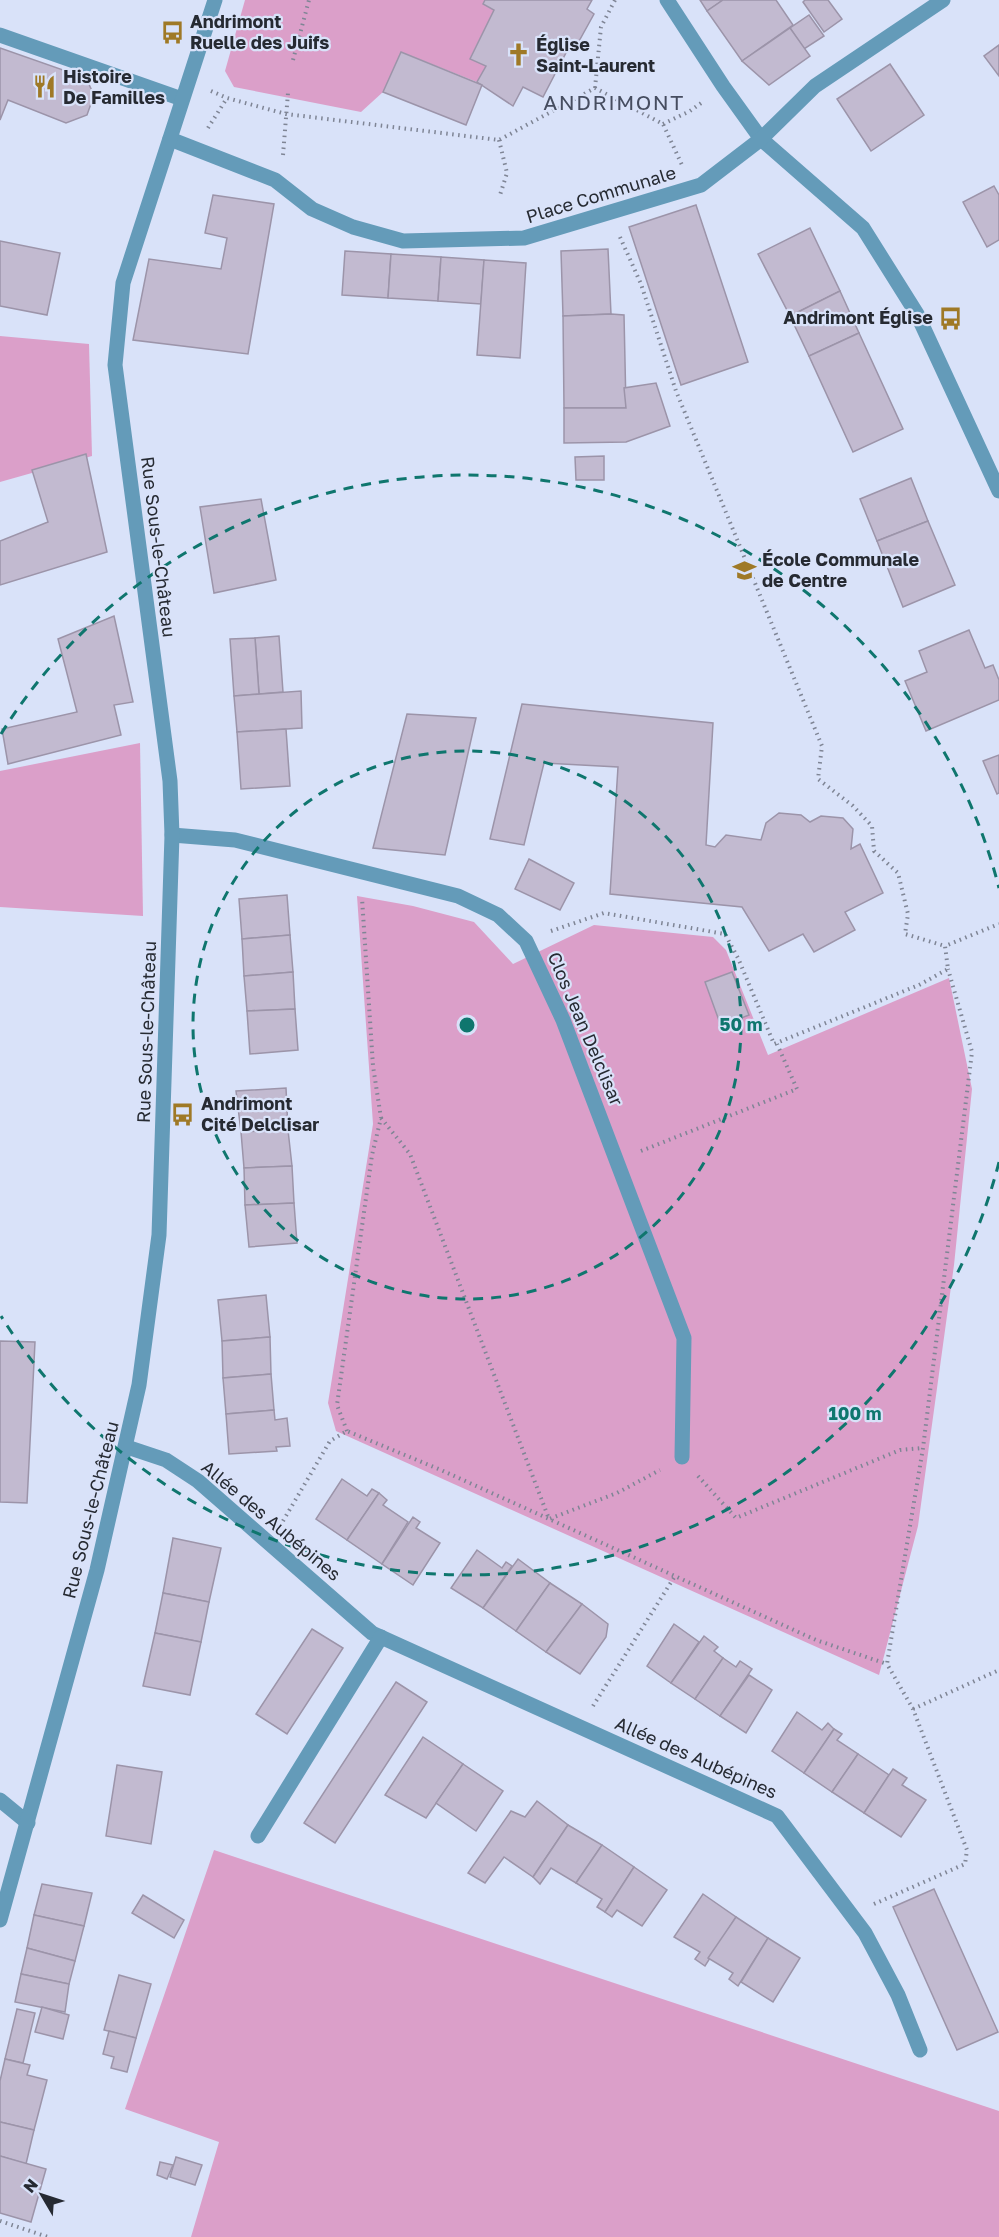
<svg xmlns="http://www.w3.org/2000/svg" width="999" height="2237" font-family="'Golos Text',sans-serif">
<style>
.green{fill:#db9fc9}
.building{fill:#c2bad0;stroke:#9c94a9;stroke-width:1.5}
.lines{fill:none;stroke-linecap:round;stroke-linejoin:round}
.path{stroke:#7f8595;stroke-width:4;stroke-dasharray:1.5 4.5;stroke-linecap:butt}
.minor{stroke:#649bb9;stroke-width:15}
.ring{fill:none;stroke:#0f766e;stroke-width:3;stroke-dasharray:10 8}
.labels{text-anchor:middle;stroke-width:4.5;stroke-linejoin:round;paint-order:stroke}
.poi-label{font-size:18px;font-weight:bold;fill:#262a32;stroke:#d9e2f9;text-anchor:start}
.street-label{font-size:18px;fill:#262a32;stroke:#d9e2f9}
.quarter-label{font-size:21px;letter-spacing:1.5px;fill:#464d60;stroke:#d9e2f9}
.centre{fill:#0f766e;stroke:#d9e2f9;stroke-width:3}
.ring-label{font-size:18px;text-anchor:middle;font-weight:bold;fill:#0f766e;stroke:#d9e2f9;stroke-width:4.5;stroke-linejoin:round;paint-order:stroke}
</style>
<rect width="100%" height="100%" fill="#d9e2f9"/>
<!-- green -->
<g class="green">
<polygon points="245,0 485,0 494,10 470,58 486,66 477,82 401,52 383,92 361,112 234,87 225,71"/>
<polygon points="0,336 89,344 92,456 0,482"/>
<polygon points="140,743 143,916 0,907 0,771"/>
<polygon points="357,896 413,906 474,922 513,964 594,925 713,937 726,950 768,1055 949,978 972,1089 954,1265 918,1526 879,1675 336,1431 328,1403 373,1124"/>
<polygon points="214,1850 999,2111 999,2237 191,2237 219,2142 125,2109"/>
</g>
<!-- building -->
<g class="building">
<polygon points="485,0 592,0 587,9 594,14 573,52 568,49 543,97 523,87 513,106 477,82 486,66 470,59 494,10 483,4"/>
<polygon points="700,0 723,0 707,11"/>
<polygon points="723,0 776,0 793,25 742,61 707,11"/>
<polygon points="805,0 828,0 842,19 824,32 803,2"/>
<polygon points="809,15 824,36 804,49 790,28"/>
<polygon points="790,28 810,56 769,85 742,61"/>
<polygon points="999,45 999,76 984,56"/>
<polygon points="0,48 86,78 94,95 87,115 66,123 8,100 0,120"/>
<polygon points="401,52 482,85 466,125 383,92"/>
<polygon points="890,64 924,115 871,151 837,99"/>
<polygon points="994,186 999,195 999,240 987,247 963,202"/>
<polygon points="213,195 274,204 248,354 133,340 149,259 221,269 227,238 205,233"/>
<polygon points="696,205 748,362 681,385 629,227"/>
<polygon points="810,228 840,291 790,316 758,254"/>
<polygon points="0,241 60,253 47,315 0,306"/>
<polygon points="608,249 611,314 563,316 561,251"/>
<polygon points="345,251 391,254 388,298 342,295"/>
<polygon points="391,254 441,257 438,301 388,298"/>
<polygon points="441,257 484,260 481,304 438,301"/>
<polygon points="484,260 526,263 520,358 477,355"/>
<polygon points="840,291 859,333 809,356 790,316"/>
<polygon points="611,314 624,315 626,408 564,408 563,316"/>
<polygon points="859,333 903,429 853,452 809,356"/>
<polygon points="656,383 670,426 626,442 564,443 564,408 626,408 624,388"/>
<polygon points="86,454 107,552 0,585 0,541 48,522 32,470"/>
<polygon points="604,456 604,480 576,480 575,457"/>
<polygon points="911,478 928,521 877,541 860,499"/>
<polygon points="261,499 276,580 214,593 200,507"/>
<polygon points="928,521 955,585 903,607 877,541"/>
<polygon points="114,616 133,702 114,705 121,735 8,764 2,729 77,712 58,639"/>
<polygon points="969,630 985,668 993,665 999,680 999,700 926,731 905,681 927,672 919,651"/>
<polygon points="279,636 283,692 259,694 255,638"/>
<polygon points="255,638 259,694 234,696 230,639"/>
<polygon points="301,691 302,728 237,732 234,696"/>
<polygon points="522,704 713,723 706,845 715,847 726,835 761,840 766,823 779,813 801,815 810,822 821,816 843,818 853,829 851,849 860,844 883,893 845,912 855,930 814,952 803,934 769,951 742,907 610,894 618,767 544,763 524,845 490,839"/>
<polygon points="407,714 476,718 445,855 373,848"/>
<polygon points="286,729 290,786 241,789 237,732"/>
<polygon points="999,755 999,793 997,794 983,761"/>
<polygon points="529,859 574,883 560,910 515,889"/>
<polygon points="287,895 290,935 242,939 239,899"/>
<polygon points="290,935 293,972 244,976 242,939"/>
<polygon points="293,972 295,1009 247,1011 244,976"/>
<polygon points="732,972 749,1015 721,1026 705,982"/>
<polygon points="295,1009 298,1050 250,1054 247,1011"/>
<polygon points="286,1088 288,1130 241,1132 236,1091"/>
<polygon points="288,1130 292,1166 244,1168 241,1132"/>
<polygon points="292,1166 294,1203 245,1205 244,1168"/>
<polygon points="294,1203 297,1243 249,1247 245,1205"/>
<polygon points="266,1295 270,1337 222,1341 218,1300"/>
<polygon points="270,1337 271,1374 223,1378 222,1341"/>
<polygon points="0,1341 35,1342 27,1503 0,1502"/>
<polygon points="271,1374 274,1410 226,1414 223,1378"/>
<polygon points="274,1410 275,1420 287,1418 290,1446 276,1447 277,1451 229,1454 226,1414"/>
<polygon points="342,1479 367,1496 372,1489 379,1493 347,1540 316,1519"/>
<polygon points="379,1493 387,1500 383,1505 408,1522 382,1564 347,1540"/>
<polygon points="413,1517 420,1522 416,1528 440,1543 413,1585 382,1564"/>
<polygon points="173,1538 221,1548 209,1602 163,1593"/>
<polygon points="477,1550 502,1568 506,1562 512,1566 483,1608 451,1588"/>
<polygon points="518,1559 550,1583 516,1631 483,1608"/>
<polygon points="550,1583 582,1604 546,1652 516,1631"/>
<polygon points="163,1593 209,1602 201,1642 155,1633"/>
<polygon points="582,1604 608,1624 606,1637 580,1674 546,1652"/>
<polygon points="674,1624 699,1642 671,1683 647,1666"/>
<polygon points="312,1629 343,1648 287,1734 256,1714"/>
<polygon points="155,1633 201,1642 190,1695 143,1686"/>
<polygon points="704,1636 718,1647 714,1651 723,1658 695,1699 671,1683"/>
<polygon points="723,1658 736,1667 740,1661 752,1669 720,1716 695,1699"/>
<polygon points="749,1675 772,1690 746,1733 720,1716"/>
<polygon points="396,1682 427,1702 335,1843 304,1823"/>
<polygon points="797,1712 822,1730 828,1723 834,1729 804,1773 772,1751"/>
<polygon points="834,1729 842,1734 837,1740 858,1754 832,1792 804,1773"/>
<polygon points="423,1737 463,1764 426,1818 385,1795"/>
<polygon points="858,1754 889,1775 864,1813 832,1792"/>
<polygon points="463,1764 503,1791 476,1831 436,1803"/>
<polygon points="117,1765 162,1772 151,1844 106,1836"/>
<polygon points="893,1769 907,1778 902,1785 926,1800 901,1837 864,1813"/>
<polygon points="537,1801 568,1825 533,1877 504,1857 485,1883 468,1873 511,1811 525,1817"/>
<polygon points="568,1825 602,1845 576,1883 551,1868 540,1884 533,1877"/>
<polygon points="602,1845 634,1867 605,1912 597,1907 602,1899 576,1883"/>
<polygon points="634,1867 667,1890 642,1926 617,1910 612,1917 605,1912"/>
<polygon points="42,1884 92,1893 84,1926 34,1915"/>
<polygon points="934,1889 998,2032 957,2050 893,1907"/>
<polygon points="703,1894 736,1917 705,1966 695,1959 700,1952 674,1937"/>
<polygon points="143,1895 184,1920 174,1938 132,1913"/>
<polygon points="34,1915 84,1926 75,1961 27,1948"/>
<polygon points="736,1917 768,1938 738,1986 729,1979 733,1973 708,1958"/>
<polygon points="768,1938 800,1958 773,2002 741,1982"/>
<polygon points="27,1948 75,1961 69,1984 21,1974"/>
<polygon points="21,1974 69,1984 65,2012 15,2002"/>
<polygon points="119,1975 151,1984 136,2038 104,2030"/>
<polygon points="42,2007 69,2015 63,2039 35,2032"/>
<polygon points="17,2009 35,2013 23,2063 5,2059"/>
<polygon points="109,2031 136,2038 127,2072 111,2068 114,2057 103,2054"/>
<polygon points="5,2059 30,2065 27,2075 47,2080 34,2130 0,2122 0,2081"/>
<polygon points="0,2122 34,2130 26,2164 0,2156"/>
<polygon points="0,2156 46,2169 31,2222 0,2213"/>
<polygon points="176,2157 202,2165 195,2185 170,2177"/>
<polygon points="160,2162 173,2165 167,2179 157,2175"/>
</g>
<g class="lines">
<!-- path -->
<g class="path">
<polyline points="293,60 309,0"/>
<polyline points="595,88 601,27 615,0"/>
<polyline points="211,91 227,98 286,114 499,140 595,88 663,124 682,165"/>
<polyline points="663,124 690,111 704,101"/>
<polyline points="208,128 227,98"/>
<polyline points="499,140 507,173 500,195"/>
<polyline points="283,155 288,93"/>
<polyline points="620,237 641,284 676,391 822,746 818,779 853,806 872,826 874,851 898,873 908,914 905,934 945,946"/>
<polyline points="551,931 604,913 725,934 738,958 774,1044 919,985 948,969 945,946 999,924"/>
<polyline points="381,1118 410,1154 549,1519 617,1493 660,1470"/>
<polyline points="641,1151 797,1089 777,1044"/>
<polyline points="347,1431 337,1405 372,1155 381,1118 373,1066 362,898"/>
<polyline points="698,1476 736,1518 900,1450 923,1448"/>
<polyline points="283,1521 330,1441 347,1431 441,1470 816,1640 887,1664"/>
<polyline points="593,1706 675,1576"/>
<polyline points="913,1709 999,1670"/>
<polyline points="874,1904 965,1864 967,1850 913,1709 887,1664 923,1448 972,1052 948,969"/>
<polyline points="0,2221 48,2237"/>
</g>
<!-- minor -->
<g class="minor">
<polyline points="667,0 723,86 761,139 863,228 917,314 999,491"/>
<polyline points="0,35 182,99"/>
<polyline points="170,139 275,180 312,209 353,227 403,241 524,238 701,185 761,139 815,86 943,0"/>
<polyline points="172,835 235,840 458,896 498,915 526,941 563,1020 684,1338 682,1457"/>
<polyline points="127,1447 166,1460 198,1481 372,1633 777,1816 865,1933 898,1995 920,2050"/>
<polyline points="0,1800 28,1823"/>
<polyline points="258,1836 381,1637"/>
<polyline points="0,1920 97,1570 139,1385 159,1235 172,835 170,781 115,365 123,283 215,0"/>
</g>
</g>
<!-- distance rings -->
<g class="ring">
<circle cx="467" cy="1025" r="274"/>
<path d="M999 1162A549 549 0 0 1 1 1316M1 734A549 549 0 0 1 999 888"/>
</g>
<!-- icons -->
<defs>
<symbol id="bus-bare" viewBox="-9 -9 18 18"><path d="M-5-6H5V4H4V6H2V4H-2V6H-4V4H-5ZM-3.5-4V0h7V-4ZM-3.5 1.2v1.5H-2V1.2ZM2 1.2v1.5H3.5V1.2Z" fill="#9f7926" stroke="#d9e2f9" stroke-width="2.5" paint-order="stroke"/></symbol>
<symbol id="church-bare" viewBox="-9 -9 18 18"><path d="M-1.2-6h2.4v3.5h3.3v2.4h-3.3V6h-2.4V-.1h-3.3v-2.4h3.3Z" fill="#9f7926" stroke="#d9e2f9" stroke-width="2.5" paint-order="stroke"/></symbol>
<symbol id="restaurant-bare" viewBox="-9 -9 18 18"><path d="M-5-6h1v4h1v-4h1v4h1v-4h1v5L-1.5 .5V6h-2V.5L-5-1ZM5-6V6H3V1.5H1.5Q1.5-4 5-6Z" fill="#9f7926" stroke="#d9e2f9" stroke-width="2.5" paint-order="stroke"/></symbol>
<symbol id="school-bare" viewBox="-9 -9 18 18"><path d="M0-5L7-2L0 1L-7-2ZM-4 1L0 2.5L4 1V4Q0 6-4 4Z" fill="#9f7926" stroke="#d9e2f9" stroke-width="2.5" paint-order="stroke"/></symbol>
</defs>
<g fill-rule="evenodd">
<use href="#bus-bare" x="156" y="16" width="33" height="33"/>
<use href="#church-bare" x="502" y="38" width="33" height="33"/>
<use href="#restaurant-bare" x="28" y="70" width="33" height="33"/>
<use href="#bus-bare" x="934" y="302" width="33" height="33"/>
<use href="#school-bare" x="728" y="554" width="33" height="33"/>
<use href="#bus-bare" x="166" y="1098" width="33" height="33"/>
</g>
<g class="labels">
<!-- poi labels -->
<g class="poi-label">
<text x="190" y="28">Andrimont<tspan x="190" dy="21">Ruelle des Juifs</tspan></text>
<text x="536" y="51">Église<tspan x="536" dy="21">Saint-Laurent</tspan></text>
<text x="63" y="83">Histoire<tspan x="63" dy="21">De Familles</tspan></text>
<text x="933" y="324" text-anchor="end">Andrimont Église</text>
<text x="762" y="566">École Communale<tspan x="762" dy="21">de Centre</tspan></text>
<text x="201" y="1110">Andrimont<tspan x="201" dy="21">Cité Delclisar</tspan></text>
</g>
<!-- street labels -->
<g class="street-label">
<text transform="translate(601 195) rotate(-17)" y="6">Place Communale</text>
<text transform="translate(158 547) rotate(83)" y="6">Rue Sous-le-Château</text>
<text transform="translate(585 1029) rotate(67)" y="6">Clos Jean Delclisar</text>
<text transform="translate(147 1032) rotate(-88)" y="6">Rue Sous-le-Château</text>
<text transform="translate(91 1510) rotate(-76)" y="6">Rue Sous-le-Château</text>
<text transform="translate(271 1521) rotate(40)" y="6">Allée des Aubépines</text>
<text transform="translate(696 1758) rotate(24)" y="6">Allée des Aubépines</text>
</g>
<!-- quarter labels -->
<g class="quarter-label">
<text x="614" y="110">ANDRIMONT</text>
</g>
</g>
<circle cx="467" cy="1025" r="9" class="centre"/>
<g class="ring-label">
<text x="741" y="1031">50 m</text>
<text x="855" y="1420">100 m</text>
</g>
<!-- north arrow -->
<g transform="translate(42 2195) rotate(309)" stroke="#d9e2f9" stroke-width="4.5" paint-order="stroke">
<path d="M0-4.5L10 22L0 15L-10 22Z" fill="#262a32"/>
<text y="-9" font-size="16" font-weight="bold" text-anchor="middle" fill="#262a32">N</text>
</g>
</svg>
